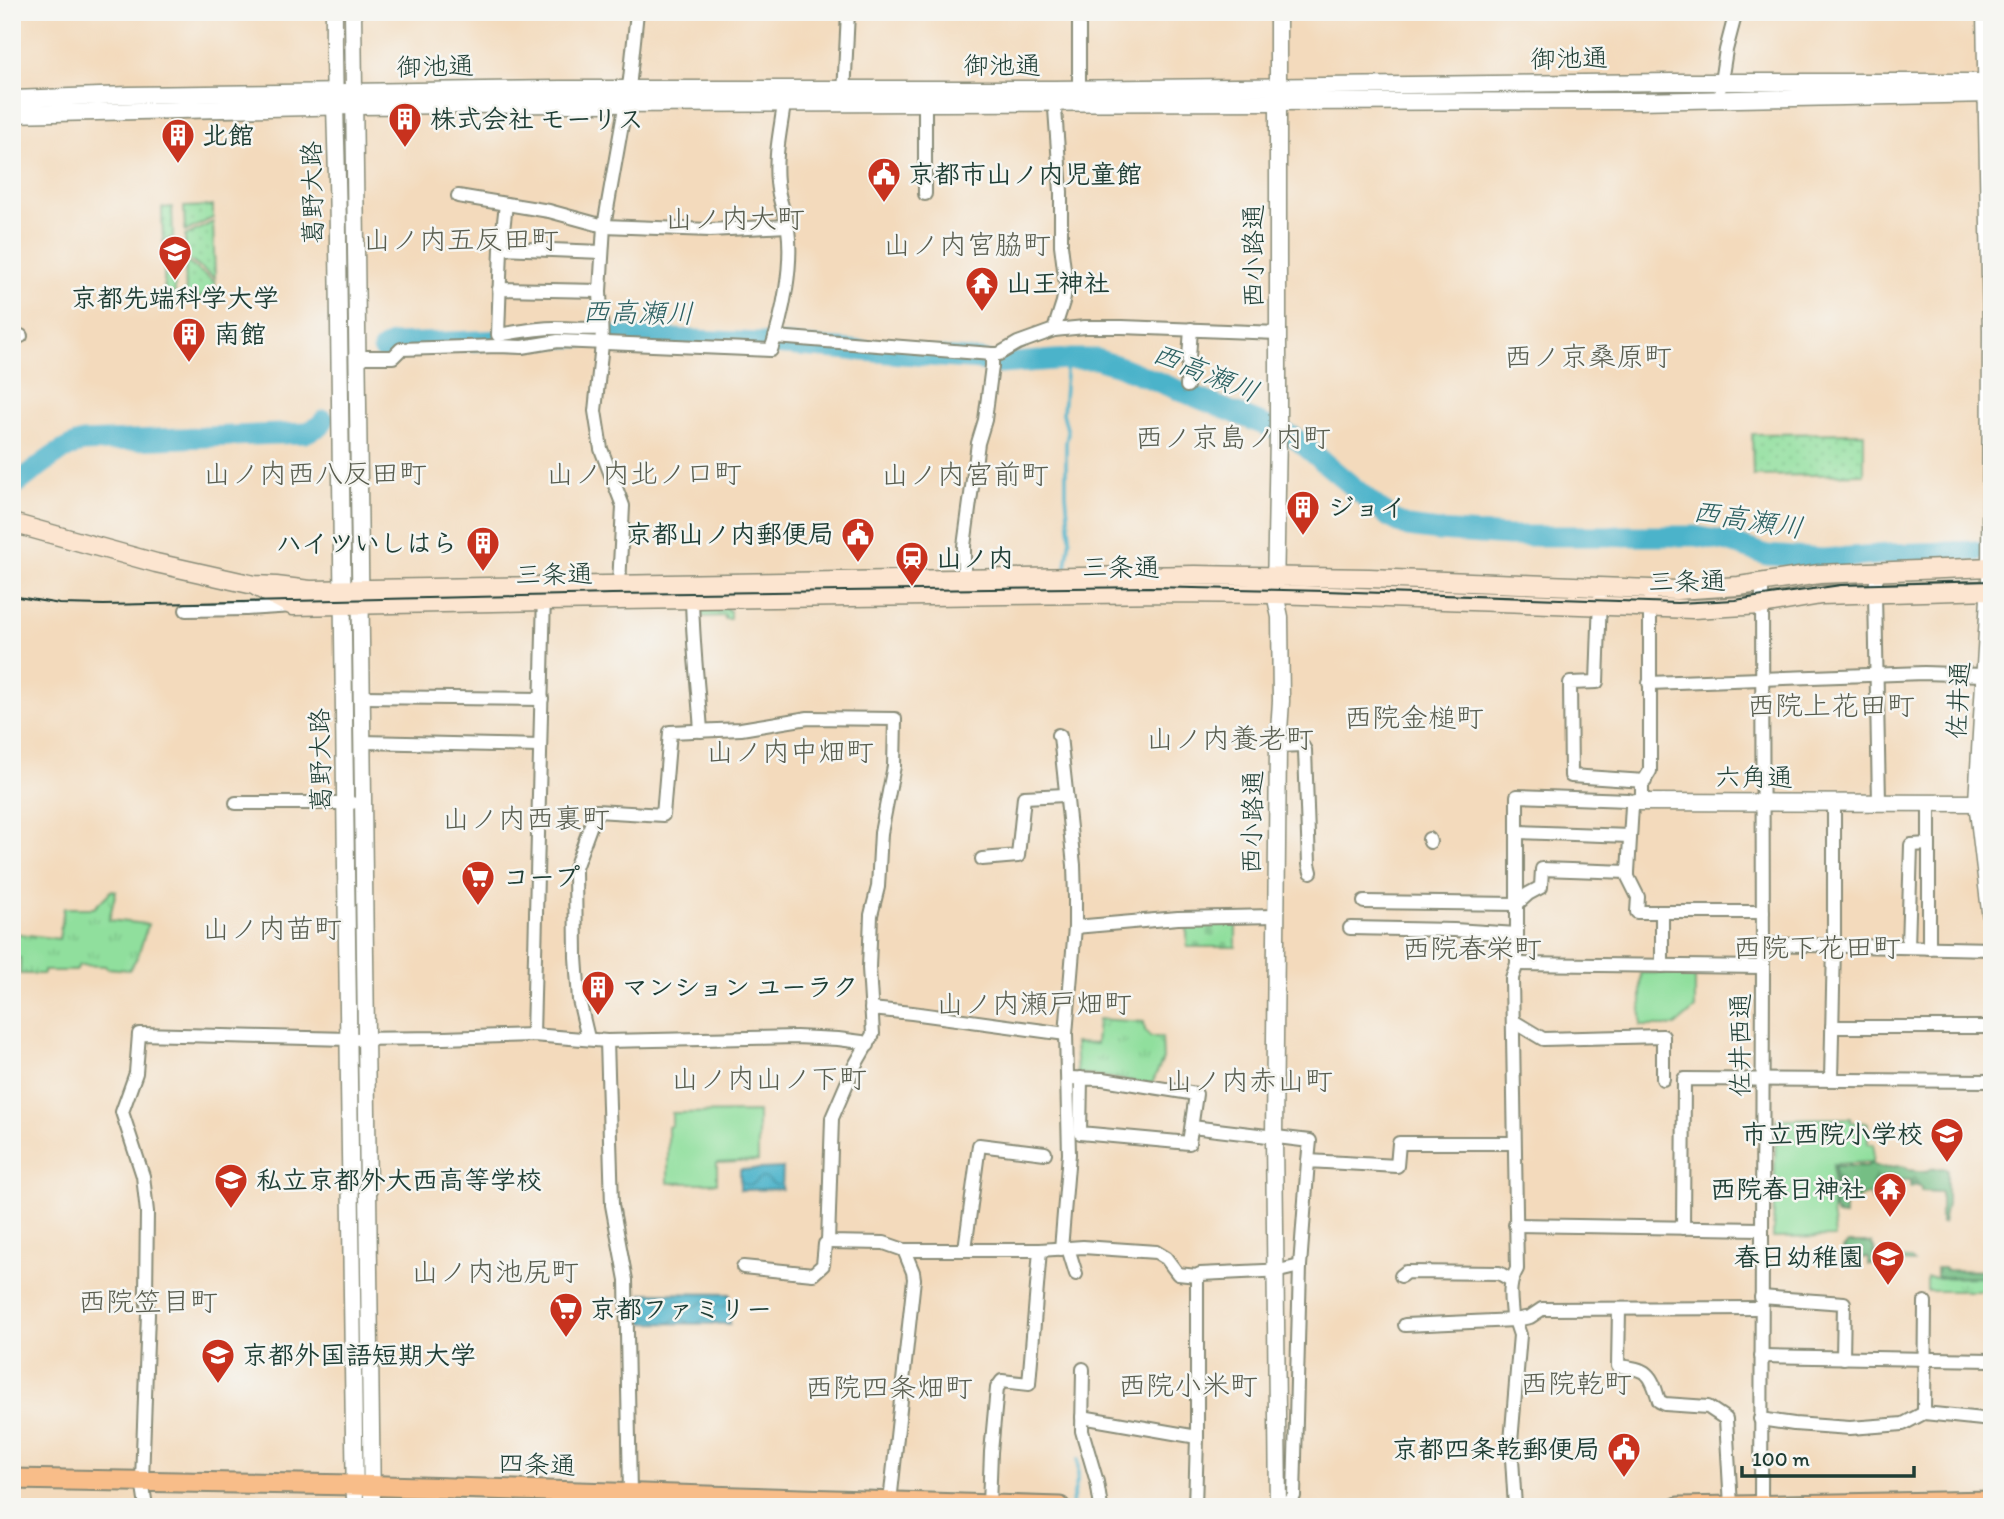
<svg xmlns="http://www.w3.org/2000/svg" width="2004" height="1519" font-family="Itim,'Klee One',sans-serif">
<style>
.grass{fill:url(#grass-dots);stroke:#588e68;stroke-width:2}
.forest{fill:url(#forest-firs);stroke:#4a7e5c;stroke-width:2}
.cemetery{fill:url(#cemetery-stones);stroke:#588e68;stroke-width:2}
.park{fill:url(#park-tufts);stroke:#588e68;stroke-width:2}
.garden{fill:#90df9d;stroke:#588e68;stroke-width:2}
.water{fill:url(#water-waves);stroke:#35787f;stroke-width:2}
.lines{fill:none;stroke-linecap:round;stroke-linejoin:round}
.stream{stroke:#4bb3ca;stroke-width:3.5}
.river{stroke:#4bb3ca;stroke-width:21}
.minor-casing{stroke:#898c78;stroke-width:16}
.tertiary-casing{stroke:#898c78;stroke-width:19}
.secondary-casing{stroke:#898c78;stroke-width:21}
.primary-casing{stroke:#898c78;stroke-width:23}
.minor{stroke:#fff;stroke-width:12}
.tertiary{stroke:#fff;stroke-width:16}
.secondary{stroke:#fce5d0;stroke-width:18}
.primary{stroke:#f8bd89;stroke-width:19}
.tram{stroke:#1f3d34;stroke-width:2}
.labels{text-anchor:middle;stroke-width:5;stroke-linejoin:round;paint-order:stroke}
.street-label{font-size:26px;fill:#1f3d34;stroke:#f6f6f2}
.poi-label{font-size:26px;font-weight:bold;fill:#1f3d34;stroke:#f6f6f2;text-anchor:start}
.neighbourhood-label{font-size:28px;fill:#5a5e50;stroke:#f6f6f2}
.water-label{font-size:28px;font-style:italic;fill:#2c6061;stroke:#f6f6f2}
</style>
<defs>
<pattern id="grass-dots" width="8" height="8" patternUnits="userSpaceOnUse" patternTransform="scale(1.75)"><rect width="8" height="8" fill="#90df9d"/><path d="M2 2h.1M6 6h.1" fill="none" stroke="#7cc088" stroke-width="1.8" stroke-linecap="round"/></pattern>
<pattern id="forest-firs" width="22" height="20" patternUnits="userSpaceOnUse" patternTransform="scale(1.75)"><rect width="22" height="20" fill="#74be84"/><path d="M5 1l3.5 6h-7zM16 11l3.5 6h-7z" fill="#5f9c6d"/></pattern>
<pattern id="cemetery-stones" width="16" height="16" patternUnits="userSpaceOnUse" patternTransform="scale(1.75)"><rect width="16" height="16" fill="#90df9d"/><path d="M2 7V4a2 2 0 0 1 4 0v3zM10 15v-3a2 2 0 0 1 4 0v3z" fill="#7cc088"/></pattern>
<pattern id="park-tufts" width="24" height="20" patternUnits="userSpaceOnUse" patternTransform="scale(1.75)"><rect width="24" height="20" fill="#90df9d"/><path d="M3 7l-1-3M5 7V3M7 7l1-3M15 17l-1-3M17 17v-4M19 17l1-3" fill="none" stroke="#7cc088"/></pattern>
<pattern id="water-waves" width="16" height="10" patternUnits="userSpaceOnUse" patternTransform="scale(1.75)"><rect width="16" height="10" fill="#4bb3ca"/><path d="M0 5q4-4 8 0t8 0" fill="none" stroke="#3e93a5"/></pattern>
</defs>
<rect width="100%" height="100%" fill="#f6f6f2"/>
<filter id="ink" filterUnits="userSpaceOnUse"><feTurbulence type="fractalNoise" baseFrequency=".0143" numOctaves="2"/><feDisplacementMap in="SourceGraphic" scale="14" xChannelSelector="R" yChannelSelector="G"/><feConvolveMatrix kernelMatrix="1 2 1 2 8 2 1 2 1" color-interpolation-filters="sRGB"/></filter>
<filter id="wash" filterUnits="userSpaceOnUse"><feTurbulence type="fractalNoise" baseFrequency=".00686" numOctaves="4" result="noise"/><feDisplacementMap in="SourceGraphic" scale="28" xChannelSelector="R" yChannelSelector="G"/><feGaussianBlur stdDeviation="1.57" result="paint"/><feColorMatrix in="noise" values="0 0 0 0 0 0 0 0 0 0 0 0 0 0 0 0 0 1.4 0 .05"/><feComposite in="paint" operator="in"/></filter>
<g filter="url(#wash)">
<rect width="100%" height="100%" fill="#f3dabc"/>
<!-- grass -->
<g class="grass">
<polygon points="347,133 348,133 354,447 350,496 349,568 345,285 350,239"/>
<polygon points="213,206 213,218 185,232 184,207"/>
<polygon points="172,207 173,237 163,242 162,208"/>
<polygon points="213,222 215,278 185,257 185,236"/>
<polygon points="163,247 174,253 175,297 165,298"/>
<polygon points="185,261 215,282 216,297 186,297"/>
<polygon points="1864,433 1864,474 1753,476 1752,434"/>
<polygon points="353,632 356,792 355,793 353,791 349,727 353,683"/>
<polygon points="354,814 356,816 356,967 353,815"/>
</g>
<!-- forest -->
<g class="forest">
<path d="M1871,1163C1882,1172 1892,1165 1903,1166L1909,1170L1927,1172L1930,1169L1946,1168L1947,1169V1203L1943,1223H1941V1192L1921,1191V1187L1918,1185L1910,1187V1180H1883V1189L1885,1190V1194L1891,1196L1890,1200L1885,1199L1884,1197V1200H1877L1876,1203L1872,1201L1871,1196L1867,1194L1860,1197L1854,1204H1851L1849,1199H1847L1841,1204L1845,1205V1216L1837,1215L1834,1210L1835,1166H1867Z"/>
<polygon points="1848,1243 1871,1243 1879,1258 1911,1259 1914,1263 1882,1262 1881,1265 1869,1265 1869,1258 1849,1258 1849,1253 1844,1251 1843,1249"/>
<polygon points="1936,1268 1944,1268 1945,1270 1992,1271 1992,1291 1988,1291 1988,1277 1936,1277"/>
</g>
<!-- cemetery -->
<g class="cemetery">
<polygon points="698,606 727,606 727,610 730,610 730,619 725,619 725,616 698,617"/>
<polygon points="1200,921 1236,921 1236,947 1187,947 1187,925 1199,925"/>
</g>
<!-- park -->
<g class="park">
<polygon points="112,890 116,891 109,920 148,924 138,956 129,970 107,968 105,966 79,965 76,971 44,971 44,974 20,974 20,958 12,958 12,933 59,939 64,908 94,908"/>
<polygon points="1098,1019 1144,1022 1145,1030 1150,1037 1162,1037 1163,1059 1152,1084 1077,1073 1075,1043 1096,1044"/>
<polygon points="1988,1277 1988,1291 1927,1291 1927,1278"/>
</g>
<!-- garden -->
<g class="garden">
<polygon points="1641,973 1695,973 1695,1009 1675,1026 1641,1026"/>
<polygon points="758,1112 758,1161 717,1163 717,1183 668,1183 668,1127 672,1125 672,1113"/>
<polygon points="1851,1118 1851,1122 1868,1123 1868,1144 1874,1145 1873,1162 1833,1164 1832,1212 1835,1237 1773,1238 1776,1119"/>
</g>
<!-- water -->
<g class="water">
<polygon points="783,1168 782,1189 740,1190 740,1170"/>
<polygon points="642,1293 730,1294 730,1324 642,1323"/>
</g>
<g class="lines">
<!-- stream -->
<g class="stream">
<polyline points="1066,567 1070,537 1066,494 1066,442 1068,433 1063,413 1067,359"/>
<polyline points="1071,1507 1078,1476 1078,1459"/>
</g>
<!-- river -->
<g class="river">
<polyline points="383,349 392,344 609,336 759,343 980,360 1000,364 1067,359 1096,359 1119,366 1294,437 1389,517 1408,527 1439,531 1509,536 1695,536 1728,542 1767,555 1823,559 1889,554 1976,551"/>
<path d="M12,487C32,473 60,447 83,442L305,433L320,426L324,420"/>
</g>
</g>
</g>
<g filter="url(#ink)">
<g class="lines">
<defs>
<g id="minor">
<polyline points="1720,88 1726,50 1736,12"/>
<polyline points="844,95 848,12"/>
<polyline points="1054,95 1061,192 1061,245 1066,285 1063,302 1054,330"/>
<polyline points="1079,96 1079,12"/>
<polyline points="925,194 925,96"/>
<polyline points="458,196 549,211 604,226 710,230 787,226"/>
<path d="M506,204L501,248L498,335C517,332 536,328 555,328C571,328 586,330 601,328"/>
<polyline points="501,248 602,252"/>
<polyline points="499,289 600,291"/>
<polyline points="12,335 21,336"/>
<polyline points="775,337 992,354 999,354 1018,343 1054,330 1085,327 1122,327 1278,333"/>
<path d="M357,357H393L401,349L498,346L522,347L558,341L771,350C783,315 793,265 788,229C785,213 778,198 777,182C774,153 782,124 785,96"/>
<polyline points="1187,386 1191,329"/>
<polyline points="1877,570 1875,593 1879,802"/>
<polyline points="964,580 964,546 978,443 985,420 992,366 992,354"/>
<polyline points="619,585 623,506 601,449 595,411 602,344 600,291 604,226 630,79 637,12"/>
<path d="M692,592C692,639 698,685 701,731"/>
<polyline points="1600,598 1597,682 1570,683 1571,776 1645,781"/>
<polyline points="1650,599 1650,771 1642,784 1642,796 1632,806 1628,872 1628,877 1638,897 1637,912 1763,912"/>
<polyline points="186,610 246,609 293,606"/>
<polyline points="1649,683 1924,673 1983,675"/>
<polyline points="362,697 542,699"/>
<polyline points="1058,735 1060,736 1074,865 1075,898 1075,927 1066,1034 1069,1154 1061,1249"/>
<polyline points="362,742 540,746"/>
<polyline points="1278,746 1302,745 1305,750 1309,864 1311,872"/>
<polyline points="1929,802 1929,948"/>
<polyline points="236,803 352,803"/>
<polyline points="1517,832 1630,836"/>
<polyline points="1429,839 1430,842"/>
<polyline points="982,859 1018,856 1024,797 1065,795"/>
<polyline points="1364,902 1517,904 1528,894 1541,887 1542,869 1628,872"/>
<polyline points="1662,912 1662,966"/>
<polyline points="1075,927 1178,918 1275,916"/>
<polyline points="1350,928 1454,930 1517,934"/>
<polyline points="1763,944 1992,949"/>
<polyline points="1908,947 1911,845 1929,844"/>
<polyline points="1517,964 1763,967"/>
<polyline points="871,1009 912,1013 1066,1034"/>
<polyline points="1513,1021 1543,1039 1663,1036 1663,1079"/>
<polyline points="1832,1027 1992,1027"/>
<polyline points="533,1035 544,594"/>
<polyline points="588,1038 579,1000 576,957 575,868 596,811 663,815 670,732 741,729 808,718 895,719 894,766 881,833 878,887 871,915 869,968 873,1034 854,1067 832,1118 828,1242 884,1243 904,1250 1040,1250 1083,1247 1156,1252 1166,1258 1178,1274 1197,1276 1200,1274 1283,1270 1300,1266"/>
<polyline points="607,1041 612,1205 626,1280 630,1494 631,1507"/>
<polyline points="1068,1078 1103,1079 1196,1094 1189,1143 1080,1133 1081,1078"/>
<polyline points="1831,1079 1834,946 1834,802"/>
<polyline points="1192,1127 1310,1141 1308,1161"/>
<polyline points="1515,1225 1761,1229"/>
<polyline points="1683,1228 1684,1079 1992,1081"/>
<polyline points="1068,1248 1076,1274"/>
<polyline points="965,1249 979,1145 1045,1153"/>
<polyline points="743,1267 813,1274 823,1265 825,1244 828,1242"/>
<polyline points="1401,1276 1406,1272 1499,1273 1511,1280"/>
<polyline points="1761,1297 1844,1303 1843,1358"/>
<path d="M1619,1309L1618,1366C1648,1369 1651,1373 1659,1401L1665,1404L1708,1407L1726,1419L1731,1506"/>
<polyline points="1405,1325 1515,1320 1530,1317 1542,1309 1761,1308"/>
<polyline points="1761,1356 1992,1360"/>
<polyline points="1083,1369 1082,1431 1097,1482 1101,1507"/>
<polyline points="1924,1413 1925,1302"/>
<polyline points="1082,1417 1197,1437"/>
<polyline points="1760,1419 1794,1424 1850,1428 1903,1424 1924,1413 1992,1420"/>
<polyline points="890,1502 914,1279 913,1272 904,1250"/>
<polyline points="989,1505 991,1452 997,1388 1002,1381 1029,1384 1040,1250"/>
<polyline points="146,1507 142,1480 148,1314 146,1293 147,1212 143,1176 122,1112 136,1073 139,1034 349,1039 443,1038 533,1035 607,1041 796,1037 838,1039 862,1042 868,1045"/>
<polyline points="1195,1507 1197,1437 1197,1276"/>
<polyline points="1286,1507 1294,1496 1300,1266 1308,1161 1397,1166 1399,1143 1514,1143"/>
<path d="M1515,1507L1511,1442L1520,1335L1515,1320L1512,1317C1511,1299 1507,1286 1517,1269L1512,978L1517,964V796L1628,800L1636,802"/>
<polyline points="1761,1507 1763,967 1762,583"/>
</g>
<g id="tertiary">
<path d="M334,12C333,90 338,167 338,245C341,666 351,1086 355,1507"/>
<polyline points="353,12 372,1507"/>
<polyline points="1985,12 1991,330 1990,581 1977,802 1992,928"/>
<polyline points="12,99 129,95 561,89 1054,89 1672,82 1992,82"/>
<polyline points="12,114 355,106 559,104 1637,101 1992,94"/>
<polyline points="1636,802 1992,803"/>
<polyline points="1278,1507 1274,1136 1278,746 1281,701 1280,617 1275,594 1278,435 1278,12"/>
</g>
<g id="secondary">
<polyline points="12,523 156,563 254,585 276,586 310,590 1195,575 1369,578 1676,590 1739,586 1819,574 1992,567"/>
<polyline points="257,587 293,606 544,601 1168,593 1275,594 1693,609 1762,605 1821,595 1992,590"/>
</g>
<g id="primary">
<polyline points="12,1479 354,1485 1060,1507"/>
<polyline points="1678,1507 1992,1501"/>
</g>
</defs>
<!-- minor casing -->
<use href="#minor" class="minor-casing"/>
<!-- tertiary casing -->
<use href="#tertiary" class="tertiary-casing"/>
<!-- secondary casing -->
<use href="#secondary" class="secondary-casing"/>
<!-- primary casing -->
<use href="#primary" class="primary-casing"/>
<!-- minor -->
<use href="#minor" class="minor"/>
<!-- tertiary -->
<use href="#tertiary" class="tertiary"/>
<!-- secondary -->
<use href="#secondary" class="secondary"/>
<!-- primary -->
<use href="#primary" class="primary"/>
<!-- tram -->
<polyline class="tram" points="12,596 60,604 104,605 612,594 1150,587 1325,591 1677,603 1735,600 1841,585 1992,581"/>
</g>
</g>
<!-- icons -->
<defs>
<symbol id="building-pin" viewBox="-11 -11 22 30"><path d="M0 17L-7.5 6A9.5 9.5 0 1 1 7.5 6Z" fill="#c8321e" stroke="#f6f6f2"/><path d="M-4-6H4V6H1V3H-1V6H-4ZM-2.5-4.3h1.7v1.8h-1.7ZM.8-4.3h1.7v1.8H.8ZM-2.5-1h1.7V.8h-1.7ZM.8-1h1.7V.8H.8Z" fill="#fff"/></symbol>
<symbol id="civic-pin" viewBox="-11 -11 22 30"><path d="M0 17L-7.5 6A9.5 9.5 0 1 1 7.5 6Z" fill="#c8321e" stroke="#f6f6f2"/><path d="M-.6-6.5H3V-4.5H.6V-3L4-1V1h2V6H-6V1h2V-1L-.6-3ZM-1.2 2.5V6h2.4V2.5Z" fill="#fff"/></symbol>
<symbol id="university-pin" viewBox="-11 -11 22 30"><path d="M0 17L-7.5 6A9.5 9.5 0 1 1 7.5 6Z" fill="#c8321e" stroke="#f6f6f2"/><path d="M0-5L7-2L0 1L-7-2ZM-4 1L0 2.5L4 1V4Q0 6-4 4Z" fill="#fff"/></symbol>
<symbol id="temple-pin" viewBox="-11 -11 22 30"><path d="M0 17L-7.5 6A9.5 9.5 0 1 1 7.5 6Z" fill="#c8321e" stroke="#f6f6f2"/><path d="M0-6L5-2H3V0L6.5 2.5H4V6H1.5V3h-3V6H-4V2.5H-6.5L-3 0V-2H-5Z" fill="#fff"/></symbol>
<symbol id="station-pin" viewBox="-11 -11 22 30"><path d="M0 17L-7.5 6A9.5 9.5 0 1 1 7.5 6Z" fill="#c8321e" stroke="#f6f6f2"/><path d="M-3-6H3Q5-6 5-4V2Q5 4 3 4L4.5 6H3L1.5 4h-3L-3 6H-4.5L-3 4Q-5 4-5 2V-4Q-5-6-3-6ZM-3.5-4v3h7v-3ZM-3.5 1v1.5H-2V1ZM2 1v1.5H3.5V1Z" fill="#fff"/></symbol>
<symbol id="supermarket-pin" viewBox="-11 -11 22 30"><path d="M0 17L-7.5 6A9.5 9.5 0 1 1 7.5 6Z" fill="#c8321e" stroke="#f6f6f2"/><path d="M-6-5.5h2.5l.6 2H6L4.5 2H-2.5L-4.4-4H-6ZM-1.5 3.2a1.3 1.3 0 1 0 .1 0ZM3 3.2a1.3 1.3 0 1 0 .1 0Z" fill="#fff"/></symbol>
<symbol id="school-pin" viewBox="-11 -11 22 30"><path d="M0 17L-7.5 6A9.5 9.5 0 1 1 7.5 6Z" fill="#c8321e" stroke="#f6f6f2"/><path d="M0-5L7-2L0 1L-7-2ZM-4 1L0 2.5L4 1V4Q0 6-4 4Z" fill="#fff"/></symbol>
</defs>
<g fill-rule="evenodd">
<use href="#building-pin" x="386" y="100" width="38" height="52"/>
<use href="#building-pin" x="159" y="116" width="38" height="52"/>
<use href="#civic-pin" x="865" y="155" width="38" height="52"/>
<use href="#university-pin" x="156" y="233" width="38" height="52"/>
<use href="#temple-pin" x="963" y="264" width="38" height="52"/>
<use href="#building-pin" x="170" y="315" width="38" height="52"/>
<use href="#building-pin" x="1284" y="488" width="38" height="52"/>
<use href="#civic-pin" x="839" y="515" width="38" height="52"/>
<use href="#building-pin" x="464" y="524" width="38" height="52"/>
<use href="#station-pin" x="893" y="539" width="38" height="52"/>
<use href="#supermarket-pin" x="459" y="858" width="38" height="52"/>
<use href="#building-pin" x="579" y="968" width="38" height="52"/>
<use href="#school-pin" x="1928" y="1115" width="38" height="52"/>
<use href="#school-pin" x="212" y="1161" width="38" height="52"/>
<use href="#temple-pin" x="1871" y="1170" width="38" height="52"/>
<use href="#school-pin" x="1869" y="1238" width="38" height="52"/>
<use href="#supermarket-pin" x="547" y="1290" width="38" height="52"/>
<use href="#university-pin" x="199" y="1336" width="38" height="52"/>
<use href="#civic-pin" x="1605" y="1430" width="38" height="52"/>
</g>
<g class="labels">
<!-- street labels -->
<g class="street-label">
<text transform="translate(1569 58) rotate(-1)" y="9">御池通</text>
<text x="1002" y="74">御池通</text>
<text transform="translate(435 66) rotate(-1)" y="9">御池通</text>
<text transform="translate(312 193) rotate(-91)" y="9">葛野大路</text>
<text transform="translate(1253 256) rotate(-90)" y="9">西小路通</text>
<text x="1121" y="576">三条通</text>
<text transform="translate(554 574) rotate(-1)" y="9">三条通</text>
<text transform="translate(1687 581) rotate(-1)" y="9">三条通</text>
<text transform="translate(1958 700) rotate(-87)" y="9">佐井通</text>
<text transform="translate(320 760) rotate(-91)" y="9">葛野大路</text>
<text x="1754" y="786">六角通</text>
<text transform="translate(1252 822) rotate(-89)" y="9">西小路通</text>
<text transform="translate(1740 1045) rotate(-90)" y="9">佐井西通</text>
<text transform="translate(537 1464) rotate(2)" y="9">四条通</text>
</g>
<!-- poi labels -->
<g class="poi-label">
<text x="430" y="128">株式会社 モーリス</text>
<text x="202" y="144">北館</text>
<text x="908" y="183">京都市山ノ内児童館</text>
<text x="1006" y="292">山王神社</text>
<text x="175" y="307" text-anchor="middle">京都先端科学大学</text>
<text x="214" y="343">南館</text>
<text x="1328" y="516">ジョイ</text>
<text x="834" y="543" text-anchor="end">京都山ノ内郵便局</text>
<text x="458" y="552" text-anchor="end">ハイツいしはら</text>
<text x="936" y="567">山ノ内</text>
<text x="503" y="886">コープ</text>
<text x="622" y="996">マンション ユーラク</text>
<text x="1923" y="1143" text-anchor="end">市立西院小学校</text>
<text x="256" y="1189">私立京都外大西高等学校</text>
<text x="1866" y="1198" text-anchor="end">西院春日神社</text>
<text x="1864" y="1266" text-anchor="end">春日幼稚園</text>
<text x="590" y="1318">京都ファミリー</text>
<text x="242" y="1364">京都外国語短期大学</text>
<text x="1600" y="1458" text-anchor="end">京都四条乾郵便局</text>
</g>
<!-- neighbourhood labels -->
<g class="neighbourhood-label">
<text x="735" y="228">山ノ内大町</text>
<text x="461" y="249">山ノ内五反田町</text>
<text x="967" y="254">山ノ内宮脇町</text>
<text x="1588" y="366">西ノ京桑原町</text>
<text x="1233" y="447">西ノ京島ノ内町</text>
<text x="315" y="483">山ノ内西八反田町</text>
<text x="644" y="483">山ノ内北ノ口町</text>
<text x="965" y="484">山ノ内宮前町</text>
<text x="1831" y="715">西院上花田町</text>
<text x="1414" y="727">西院金槌町</text>
<text x="1230" y="748">山ノ内養老町</text>
<text x="790" y="761">山ノ内中畑町</text>
<text x="526" y="828">山ノ内西裏町</text>
<text x="272" y="938">山ノ内苗町</text>
<text x="1817" y="957">西院下花田町</text>
<text x="1472" y="958">西院春栄町</text>
<text x="1034" y="1013">山ノ内瀬戸畑町</text>
<text x="769" y="1088">山ノ内山ノ下町</text>
<text x="1249" y="1090">山ノ内赤山町</text>
<text x="495" y="1281">山ノ内池尻町</text>
<text x="148" y="1311">西院笠目町</text>
<text x="1576" y="1393">西院乾町</text>
<text x="1188" y="1395">西院小米町</text>
<text x="889" y="1397">西院四条畑町</text>
</g>
<!-- water labels -->
<g class="water-label">
<text transform="translate(638 312) rotate(1)" y="10">西高瀬川</text>
<text transform="translate(1206 372) rotate(22)" y="10">西高瀬川</text>
<text transform="translate(1748 519) rotate(9)" y="10">西高瀬川</text>
</g>
</g>
<!-- margin -->
<rect width="2004" height="1519" fill="none" stroke="#f6f6f2" stroke-width="42"/>
<!-- scale -->
<path d="M1742 1466v10h172v-10" fill="none" stroke="#1f3d34" stroke-width="3.5"/>
<text x="1752" y="1466" font-size="21" fill="#1f3d34" stroke="#f6f6f2" stroke-width="5" paint-order="stroke">100 m</text>
</svg>
